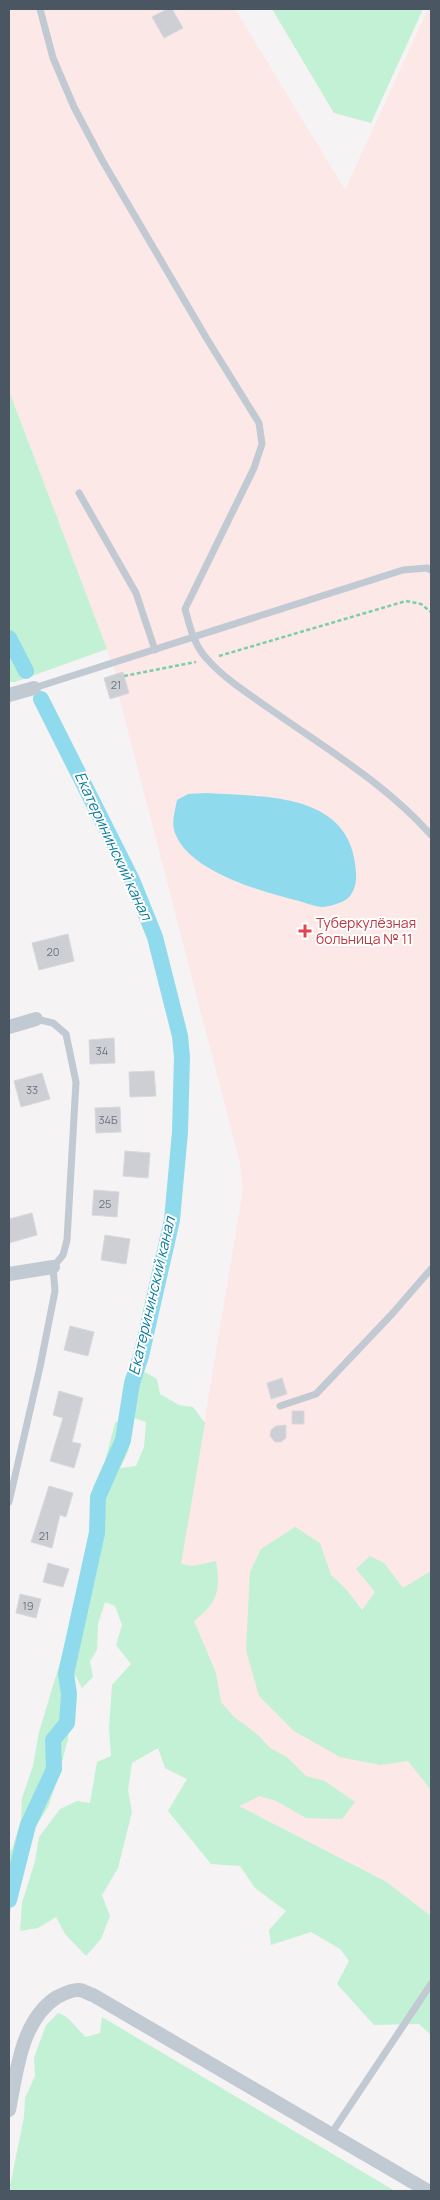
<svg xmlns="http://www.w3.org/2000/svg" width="440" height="2200" font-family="Manrope,sans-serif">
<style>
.medical{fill:#fce8e6}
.green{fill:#c3f1d5}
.water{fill:#90daee}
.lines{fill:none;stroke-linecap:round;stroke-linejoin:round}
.canal{stroke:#90daee;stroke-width:16}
.building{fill:#cdcfd5;stroke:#d7d9de}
.path{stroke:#7ad0a6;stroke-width:2.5;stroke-dasharray:4 2.5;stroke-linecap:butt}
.service{stroke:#c1cad2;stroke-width:7}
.minor{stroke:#c1cad2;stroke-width:14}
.health-dot{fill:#e0444e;stroke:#fff;stroke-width:2}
.labels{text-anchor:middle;stroke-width:4;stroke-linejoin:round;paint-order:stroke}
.number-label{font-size:11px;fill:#6b747e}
.health-label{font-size:14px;fill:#be3a42;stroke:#fff;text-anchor:start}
.water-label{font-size:15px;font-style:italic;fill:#0c7c9b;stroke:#fff}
</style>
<rect width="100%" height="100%" fill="#f5f3f3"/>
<!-- medical -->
<polygon class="medical" points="9,9 235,9 345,190 428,9 431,9 431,1916 385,1881 165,1768 153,1731 243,1190 240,1163 119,696 110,699 104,678 116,674 9,391"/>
<!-- green -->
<g class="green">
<polygon points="272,9 423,9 371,123 334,113"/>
<polygon points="9,391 107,649 15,682 9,682"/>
<path d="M145,1372L157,1379L160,1394L179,1405L193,1407L205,1423L181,1564L193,1566L216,1561C221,1590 218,1602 194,1621L216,1673L221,1702L234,1717L257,1734L270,1748L287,1757L306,1776L325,1781L355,1802L342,1819L306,1818L276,1801L260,1796L239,1806L385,1881L431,1916V2035L419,2024L374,2025L337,1984L349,1961L340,1949L311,1932L271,1945L269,1930L286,1911L255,1888L240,1866L211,1864L168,1811L187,1779L165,1768L158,1748L132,1763L128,1790L132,1812L118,1868L102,1895L110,1916L101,1939L86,1956L65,1934L56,1917L38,1928L20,1931L22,1903L35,1861L39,1837L60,1809L77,1801L90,1803L97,1762L111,1756L109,1728L112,1685L131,1664L116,1645L122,1625L115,1606L105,1602L98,1624L97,1650L90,1661L93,1677L82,1688L75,1675L70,1705L68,1739L57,1781L48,1807L31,1834L12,1899L9,1923V1852L12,1849L21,1820L22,1798L33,1766L39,1732L67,1639L89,1532L93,1487L105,1461L115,1423L125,1417C137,1435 129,1451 120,1468L136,1466L144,1447L146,1422L131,1417C128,1405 135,1392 136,1380Z"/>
<polygon points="295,1527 320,1543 331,1575 346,1589 362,1610 375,1592 356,1569 370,1556 384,1563 403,1588 429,1572 431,1573 431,1790 408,1761 380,1765 340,1757 294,1731 259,1696 246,1650 250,1572 261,1549"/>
<path d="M58,2013C71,2017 75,2028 86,2037L100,2033L102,2017L395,2191H11L10,2186L24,2117L25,2098L35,2076L34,2058L46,2025Z"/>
</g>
<!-- water -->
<path class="water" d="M207,793C266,797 352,792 356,872C357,885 353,899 339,903C334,905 326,907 321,907C314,906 306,903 299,901C263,892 189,872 175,833C171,822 175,811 177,800L188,794Z"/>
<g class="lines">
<!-- canal -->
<g class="canal">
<polyline points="9,638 26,671"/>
<polyline points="9,1900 28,1825 54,1769 53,1740 67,1723 69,1694 66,1674 97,1533 98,1497 123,1440 132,1383 141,1356 172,1220 180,1132 182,1057 180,1036 155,937 132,880 41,699"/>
</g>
</g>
<!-- building -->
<g class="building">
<polygon points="167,9 172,9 183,28 164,38 152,17"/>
<polygon points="123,672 129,693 110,699 104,678"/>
<polygon points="68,934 74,961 39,970 32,943"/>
<polygon points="114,1038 115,1063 90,1064 89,1040"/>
<polygon points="154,1071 156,1096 130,1097 129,1072"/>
<polygon points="42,1073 50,1099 21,1107 14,1081"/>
<polygon points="120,1107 121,1132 96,1133 95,1108"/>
<polygon points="125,1151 150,1153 148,1178 123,1176"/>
<polygon points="94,1190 119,1192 117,1217 92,1215"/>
<polygon points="32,1213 37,1235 9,1243 9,1219"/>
<polygon points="105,1235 130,1239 126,1264 101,1260"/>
<polygon points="70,1326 94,1332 88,1356 64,1350"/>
<polygon points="282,1378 287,1394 271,1399 267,1383"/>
<polygon points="59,1391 83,1398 72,1442 81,1444 74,1468 50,1461 63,1418 53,1415"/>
<rect x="292" y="1411" width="12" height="13"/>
<polygon points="286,1425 286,1438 281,1442 275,1442 270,1436 271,1430 276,1426"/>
<polygon points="49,1486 73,1493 66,1517 60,1515 52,1548 31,1542"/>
<polygon points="48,1563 69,1569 63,1587 43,1582"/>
<polygon points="20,1594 41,1599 36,1618 16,1613"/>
</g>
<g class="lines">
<!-- path -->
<g class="path">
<polyline points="219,656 406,601 421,604 431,612"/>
<polyline points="124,676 196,662"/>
</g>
<!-- service -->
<g class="service">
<path d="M40,9L53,58L74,107L102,160L207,339L259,423L262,444L254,468L185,609C190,627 194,646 208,660C226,680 249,694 270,709C325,748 386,784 431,835"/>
<polyline points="79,493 136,593 155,650"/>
<polyline points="34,688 403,570 427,568 431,570"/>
<polyline points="280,1406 316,1394 392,1314 431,1269"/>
<polyline points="9,1502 40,1367 55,1291 53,1267 63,1255 67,1240 76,1082 66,1034 53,1023 36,1019"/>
<polyline points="331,2134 431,1984"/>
</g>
<!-- minor -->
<g class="minor">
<polyline points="9,695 34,688"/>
<polyline points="9,1027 36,1019"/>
<polyline points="9,1274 53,1267"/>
<path d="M9,2110C17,2071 21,2020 57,1997C63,1994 72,1989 79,1990C83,1990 89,1994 93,1995L428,2191"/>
</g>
</g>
<!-- markers -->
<path class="health-dot" d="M302.5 923.5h5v5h5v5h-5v5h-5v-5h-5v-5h5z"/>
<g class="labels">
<!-- number labels -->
<g class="number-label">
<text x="116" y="689">21</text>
<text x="53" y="956">20</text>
<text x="102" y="1055">34</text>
<text x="32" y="1094">33</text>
<text x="108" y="1124">34Б</text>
<text x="105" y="1208">25</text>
<text x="44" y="1540">21</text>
<text x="28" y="1610">19</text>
</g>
<!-- health labels -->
<g class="health-label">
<text x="316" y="928">Туберкулёзная<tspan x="316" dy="16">больница № 11</tspan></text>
</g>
<!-- water labels -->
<g class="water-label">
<text transform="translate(113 846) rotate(65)" y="5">Екатерининский канал</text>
<text transform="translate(152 1296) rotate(-77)" y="5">Екатерининский канал</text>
</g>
</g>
<!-- border -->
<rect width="440" height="2200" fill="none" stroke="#4a5661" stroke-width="20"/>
</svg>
